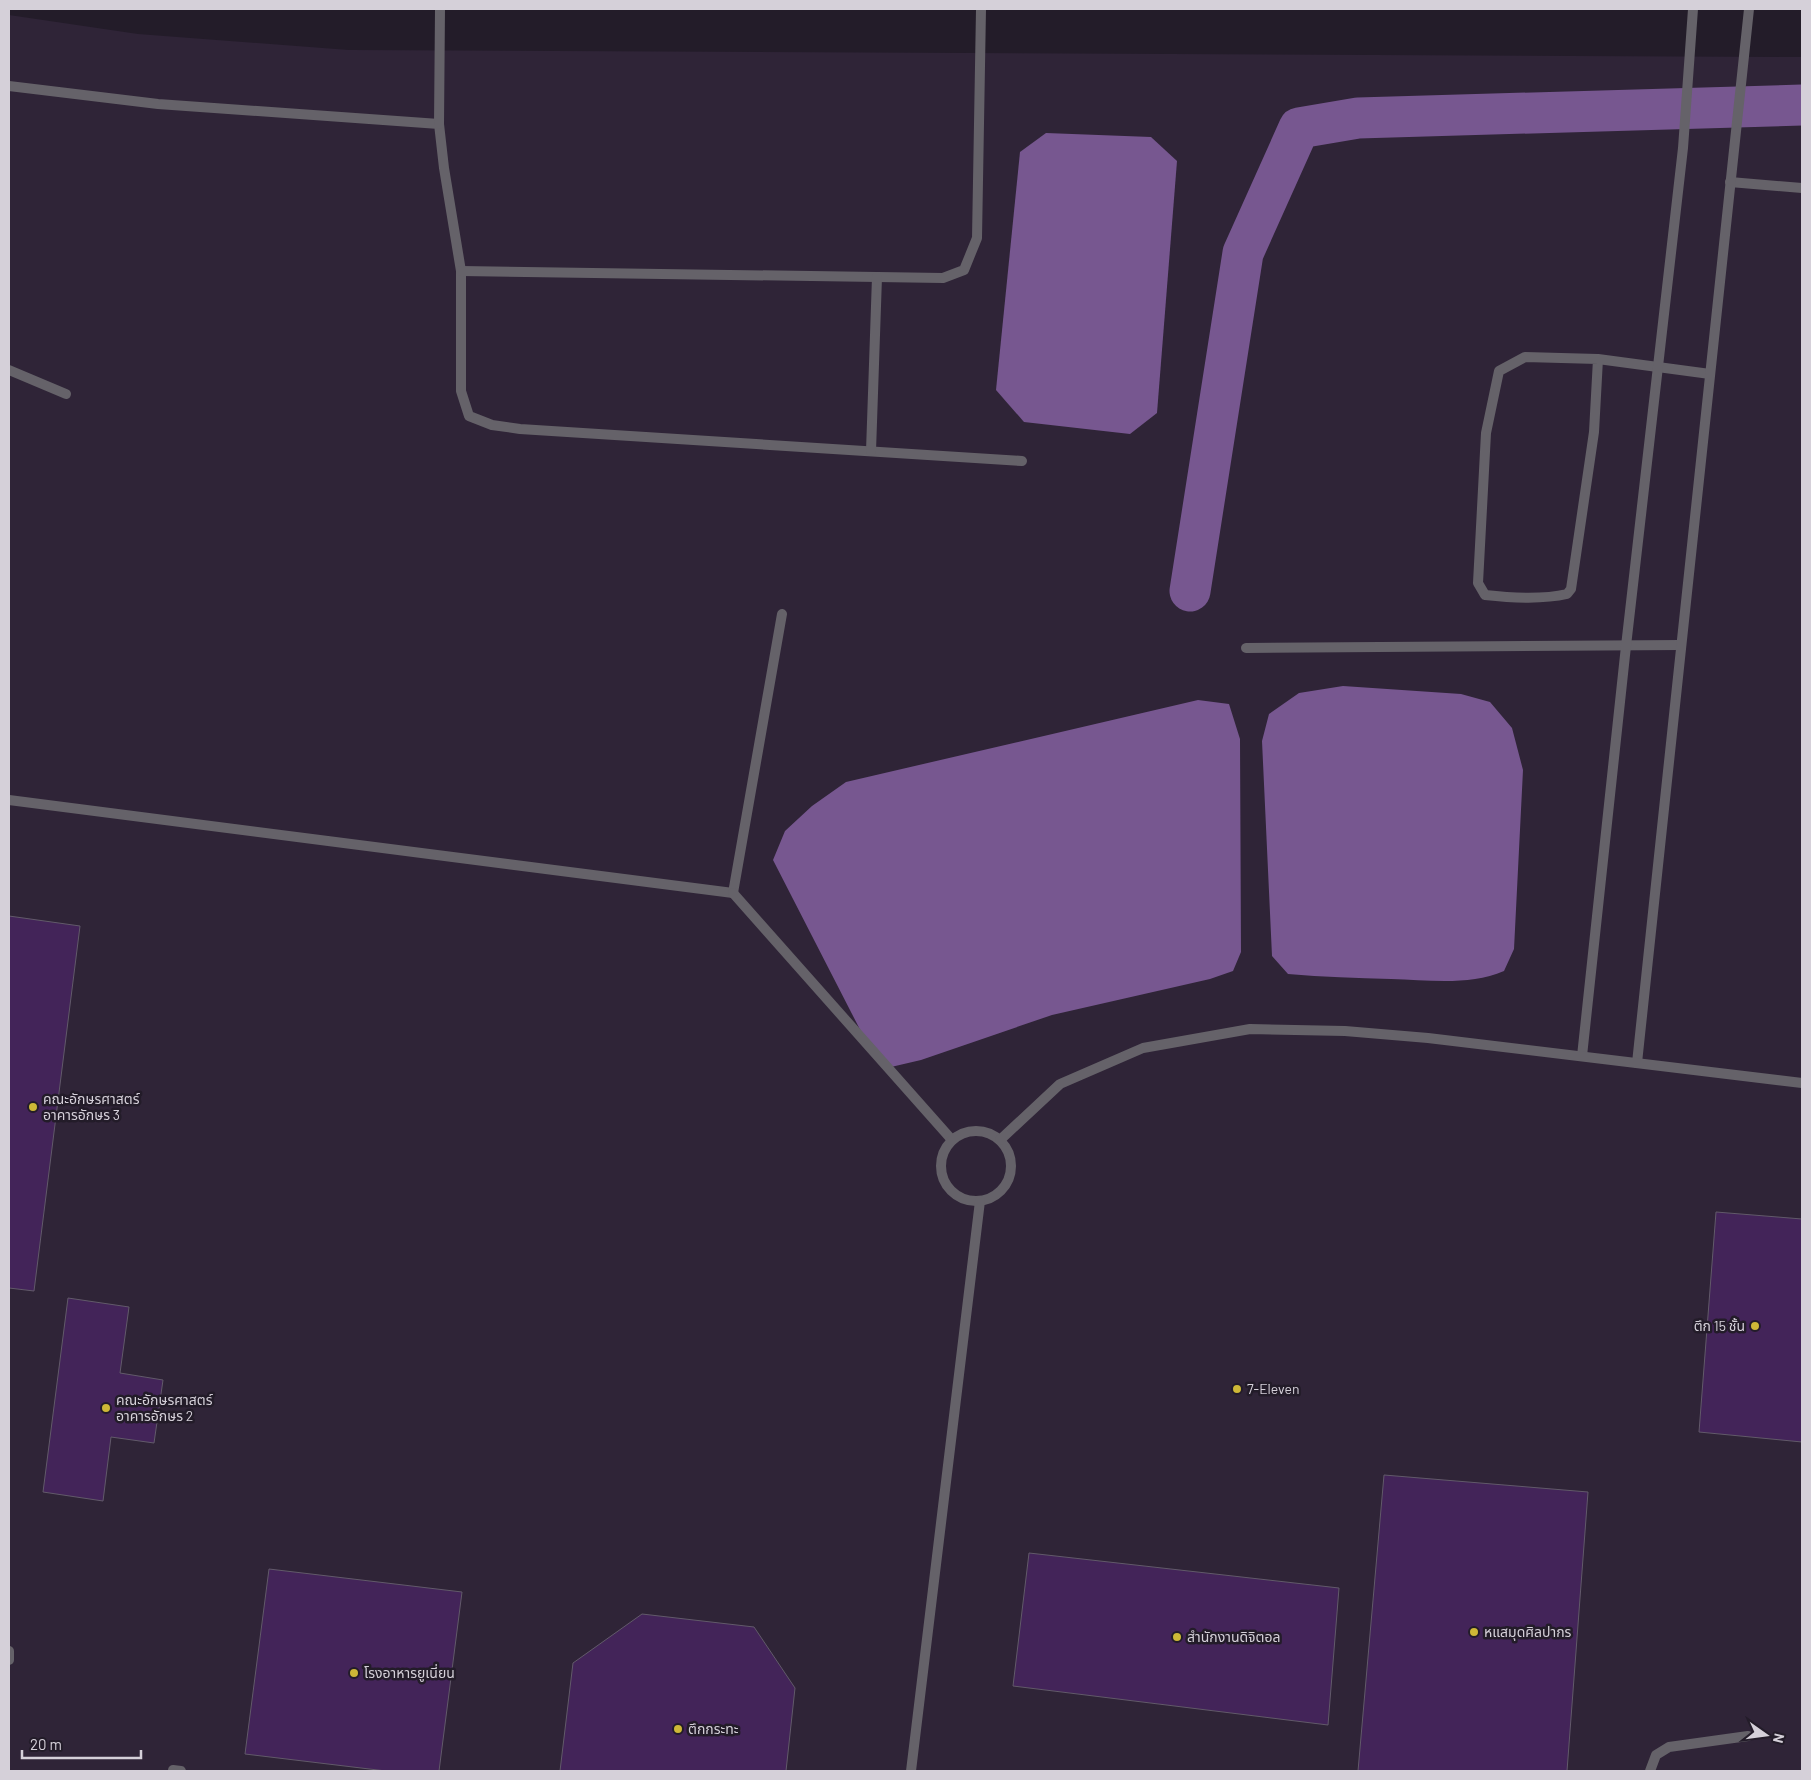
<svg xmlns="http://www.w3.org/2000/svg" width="1811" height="1780" font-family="Barlow,'Noto Sans Thai',sans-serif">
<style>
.built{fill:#2f2437}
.water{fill:#775790}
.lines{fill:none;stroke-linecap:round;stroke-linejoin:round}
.canal{stroke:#775790;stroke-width:41}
.building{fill:#432459;stroke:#625a6a}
.lane{stroke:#656269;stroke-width:10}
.street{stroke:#656269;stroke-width:10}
.poi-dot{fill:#ceb837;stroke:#231c29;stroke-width:2}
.labels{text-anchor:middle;stroke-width:5;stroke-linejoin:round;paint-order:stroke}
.poi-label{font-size:14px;fill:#d5d0d9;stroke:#231c29;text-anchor:start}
</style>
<rect width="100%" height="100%" fill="#231c29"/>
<!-- built -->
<polygon class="built" points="9,15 138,34 349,50 1802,57 1802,1771 9,1771"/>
<!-- water -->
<g class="water">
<polygon points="1046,133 1151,137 1177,161 1157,413 1130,434 1024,422 996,390 1020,152"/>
<path d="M1343,686L1461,694L1490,702L1512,728L1523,770L1514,949L1504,971C1469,986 1429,980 1391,979C1357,978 1323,977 1288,974L1272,956L1262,741L1269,714L1299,693Z"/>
<polygon points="1198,700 1229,704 1240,739 1241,952 1233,971 1210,979 1052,1015 921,1060 891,1067 871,1051 773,860 785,831 812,806 846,782"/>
</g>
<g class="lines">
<!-- canal -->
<polyline class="canal" points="1190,591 1243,253 1299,128 1358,118 1802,105"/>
</g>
<!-- building -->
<g class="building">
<polygon points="9,916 80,926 34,1291 9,1288"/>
<polygon points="1716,1212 1802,1219 1802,1442 1699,1432"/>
<polygon points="68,1298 129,1307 120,1373 163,1380 154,1443 111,1437 103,1501 43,1492"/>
<polygon points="1384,1475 1588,1492 1567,1771 1358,1771"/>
<polygon points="1029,1553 1339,1588 1328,1725 1013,1686"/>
<polygon points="269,1569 462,1592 439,1771 386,1771 245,1754"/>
<polygon points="642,1614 754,1627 795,1688 786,1771 560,1771 573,1663"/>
</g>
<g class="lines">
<!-- lane -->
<g class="lane">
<polyline points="1730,182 1802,188"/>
<path d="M1598,359L1594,432L1571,589L1567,594C1541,600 1512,598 1485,595L1478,583L1486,433L1499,371L1525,357L1598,359L1710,374"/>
<polyline points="9,370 66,394"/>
<polyline points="1246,648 1681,645"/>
<polyline points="9,800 733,893 782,614"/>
<polyline points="733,893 952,1140"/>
<polyline points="1582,1056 1626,646 1683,148 1693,9"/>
<polyline points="1637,1063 1749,9"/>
<circle cx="976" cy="1166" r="35"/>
<polyline points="1000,1140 1060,1084 1143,1048 1250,1029 1345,1031 1428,1038 1802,1083"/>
<polyline points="9,1651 9,1660"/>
<polyline points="173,1770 181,1771"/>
<polyline points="911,1771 980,1201"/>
<polyline points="1650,1771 1656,1755 1669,1747 1748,1736"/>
</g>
<!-- street -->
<g class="street">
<polyline points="9,86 158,104 439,124 444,168 461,271 461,391 469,416 492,425 520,429 1022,461"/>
<polyline points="439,124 440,9"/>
<polyline points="461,271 943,278 964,270 977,238 981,9"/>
<polyline points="871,451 877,277"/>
</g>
</g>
<!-- markers -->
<g class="poi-dot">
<circle cx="33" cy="1107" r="5"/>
<circle cx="1755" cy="1326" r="5"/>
<circle cx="1237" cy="1389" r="5"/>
<circle cx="106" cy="1408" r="5"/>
<circle cx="1474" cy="1632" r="5"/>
<circle cx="1177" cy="1637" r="5"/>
<circle cx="354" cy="1673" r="5"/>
<circle cx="678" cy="1729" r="5"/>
</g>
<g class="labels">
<!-- poi labels -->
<g class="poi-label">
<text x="43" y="1104">คณะอักษรศาสตร์<tspan x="43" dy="16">อาคารอักษร 3</tspan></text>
<text x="1745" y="1331" text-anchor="end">ตึก 15 ชั้น</text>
<text x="1247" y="1394">7-Eleven</text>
<text x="116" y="1405">คณะอักษรศาสตร์<tspan x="116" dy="16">อาคารอักษร 2</tspan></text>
<text x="1484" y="1637">หแสมุดศิลปากร</text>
<text x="1187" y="1642">สำนักงานดิจิตอล</text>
<text x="364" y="1678">โรงอาหารยูเนี่ยน</text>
<text x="688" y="1734">ตึกกระทะ</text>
</g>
</g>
<!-- border -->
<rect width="1811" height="1780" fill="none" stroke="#d5d0d9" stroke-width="20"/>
<!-- north arrow -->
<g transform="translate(1766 1735) rotate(104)" stroke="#231c29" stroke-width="4" paint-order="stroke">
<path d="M0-4L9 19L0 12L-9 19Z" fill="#d5d0d9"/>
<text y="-8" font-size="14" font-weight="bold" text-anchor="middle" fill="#d5d0d9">N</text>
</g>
<!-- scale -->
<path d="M22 1750v8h119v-8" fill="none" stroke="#d5d0d9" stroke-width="2.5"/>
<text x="30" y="1750" font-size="15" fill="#d5d0d9" stroke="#231c29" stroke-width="4" paint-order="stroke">20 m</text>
</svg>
